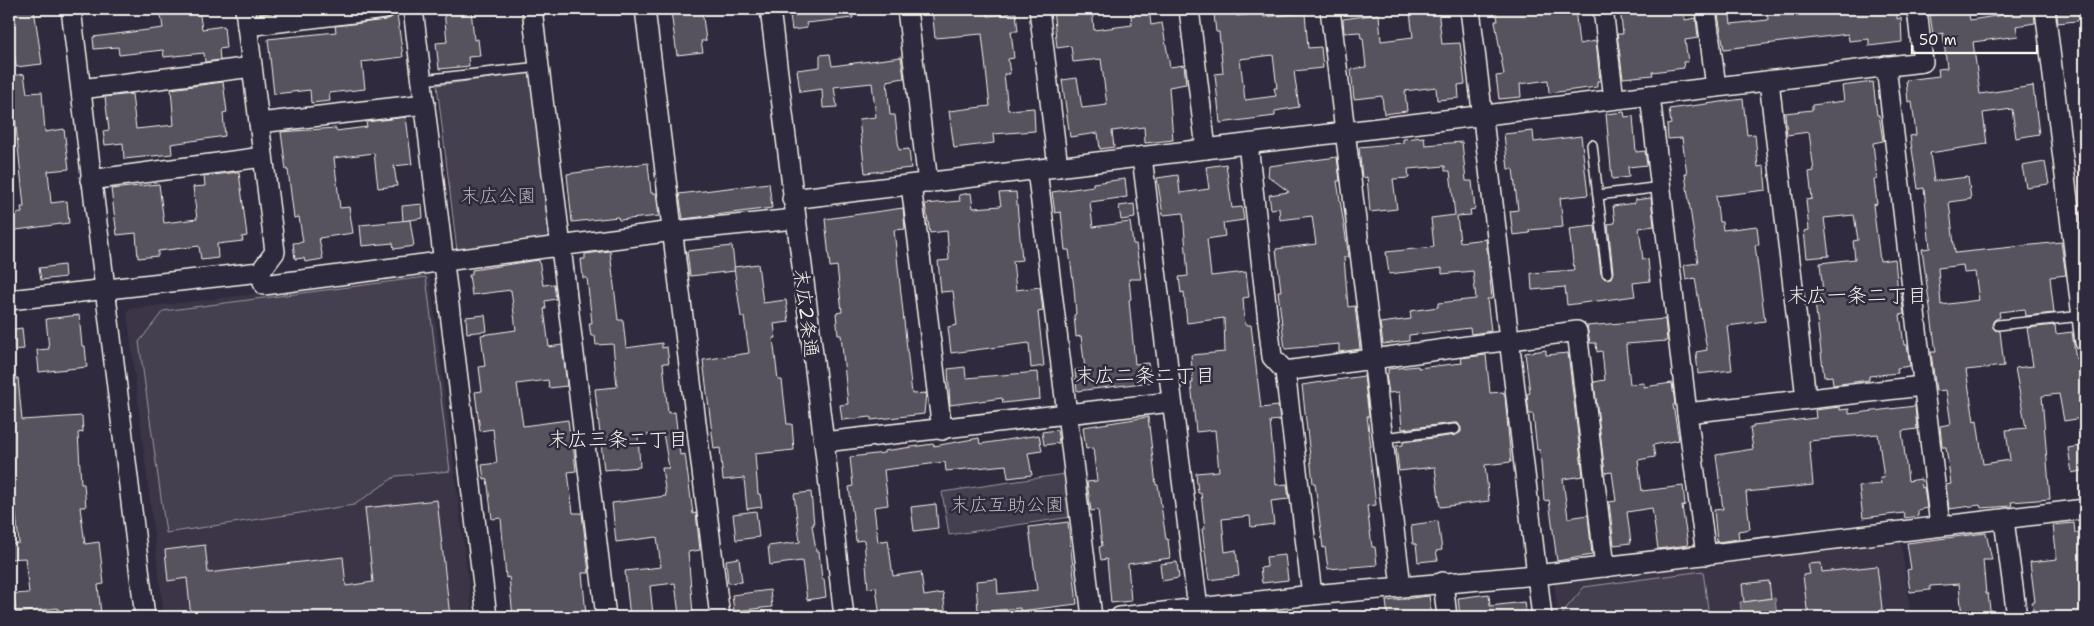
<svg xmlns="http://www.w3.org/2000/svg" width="2094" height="626" font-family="'Shantell Sans','Klee One',sans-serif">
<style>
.built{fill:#3b3647}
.green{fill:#454050;stroke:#9c989c}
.water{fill:#6a6670;stroke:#a19ea0}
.building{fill:#56525f;stroke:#f4f1e8;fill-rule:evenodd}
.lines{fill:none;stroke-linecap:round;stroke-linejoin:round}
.lane-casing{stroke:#f4f1e8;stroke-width:12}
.street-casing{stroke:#f4f1e8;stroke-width:22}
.lane{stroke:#2f2a3d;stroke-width:9}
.street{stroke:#2f2a3d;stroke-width:19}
.labels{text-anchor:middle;stroke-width:5;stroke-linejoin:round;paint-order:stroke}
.park-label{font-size:19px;fill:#b7b3b3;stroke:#2f2a3d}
.street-label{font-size:19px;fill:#f4f1e8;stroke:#2f2a3d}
.neighbourhood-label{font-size:20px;fill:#f4f1e8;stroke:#2f2a3d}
</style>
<rect width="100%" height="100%" fill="#2f2a3d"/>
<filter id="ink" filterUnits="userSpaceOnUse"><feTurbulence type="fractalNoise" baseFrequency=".02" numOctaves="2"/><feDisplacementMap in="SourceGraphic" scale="10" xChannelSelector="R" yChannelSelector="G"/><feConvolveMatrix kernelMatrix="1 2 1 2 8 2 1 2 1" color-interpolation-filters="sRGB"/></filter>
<g filter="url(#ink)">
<!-- built -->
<g class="built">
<polygon points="426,273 430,276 473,617 164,617 127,312 129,309"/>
<polygon points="1901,543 1911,617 1558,617 1554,584"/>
</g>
<!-- green -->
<g class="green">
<polygon points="530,73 552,241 457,251 437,85"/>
<polygon points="426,277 450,471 396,476 354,505 166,533 139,342 163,311"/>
<polygon points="1065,474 1071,517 949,535 942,492"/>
<polygon points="1703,571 1709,617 1564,617 1563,612 1584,587"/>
</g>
<!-- water -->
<polygon class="water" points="1775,598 1777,617 1742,617 1740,602"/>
<!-- building -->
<g class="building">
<polygon points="9,9 34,9 42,64 16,67 11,26 9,26"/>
<polygon points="160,9 199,9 202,29 224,26 226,48 219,49 220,60 205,62 204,53 164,57 163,50 119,55 118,47 94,49 93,37 163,28"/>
<polygon points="471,9 474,40 478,39 480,56 468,57 469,66 439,69 436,43 447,42 444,10"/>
<polygon points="702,9 706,41 701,41 703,52 677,55 671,12"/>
<polygon points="795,9 852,9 853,18 806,23 807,28 792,30 790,16 796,15"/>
<polygon points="932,9 987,9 988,16 1016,13 1018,31 1011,31 1014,58 1008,59 1010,74 1004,74 1008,110 1034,108 1035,131 993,134 994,143 954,148 949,111 990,106 982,34 935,38"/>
<polygon points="1053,9 1092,9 1094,30 1132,25 1130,9 1149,9 1151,25 1162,23 1170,67 1184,65 1186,84 1169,87 1173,140 1145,143 1144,127 1112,131 1114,147 1100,149 1098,133 1070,137 1062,80 1077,78 1082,108 1107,105 1101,59 1073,62 1071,46 1057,48"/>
<polygon points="1438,9 1442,44 1460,43 1465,84 1458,85 1459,98 1437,100 1436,87 1405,91 1407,111 1384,114 1382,96 1354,99 1351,69 1366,67 1363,38 1361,38 1360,32 1344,33 1343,19 1379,14 1381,41 1413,37 1410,12"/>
<polygon points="1517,9 1575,9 1579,44 1596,41 1600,81 1597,81 1597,87 1549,93 1548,80 1520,84 1521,97 1499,99 1496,76 1504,75 1495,21 1498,21 1496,11"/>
<polygon points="1620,9 1643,9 1643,12 1684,9 1685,20 1696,18 1698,38 1685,40 1688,62 1683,62 1684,68 1652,72 1653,75 1623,78 1617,34 1623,34"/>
<polygon points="1717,9 1729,9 1731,24 1768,20 1767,9 1897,9 1897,19 1901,18 1902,42 1869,46 1869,39 1849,41 1848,34 1724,49"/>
<path d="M1940,9H1968L1970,20L2009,14L2008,9H2034L2035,23L2016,26L2018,36L1973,42L1980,94L2033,86L2039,134L2016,138L2012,109L1983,113L1987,144L1930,153L1934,181L1968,177L1971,199L1949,202L1955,253L2061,242L2066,275L2050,277L2054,313L2026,316L2025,309L1999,312L2000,317L1994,320L1992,325L1995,330L2000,331L2004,366L1966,370L1974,421L1977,420L1983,464L2010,460L2006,430L2026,428L2015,368L2033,366L2027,328L2055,325L2056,334L2072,332L2076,359H2081L2083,374H2081L2085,405L2082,406L2083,418L2064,421L2059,394L2042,396L2050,499L2011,502L2012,506L1981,508L1980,505L1949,509L1946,485L1951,484L1946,447H1942L1940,426L1951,424L1946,390L1936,391L1931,352H1936L1922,249L1930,248L1924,188L1918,189L1910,136L1916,135L1912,101L1908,102L1906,80L1939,76L1938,69L1947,68L1943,33L1933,35L1930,15L1940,14ZM1963,265L1964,273L1975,272L1979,300L1941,305L1938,268Z"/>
<polygon points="2056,9 2085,9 2085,20 2058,23"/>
<path d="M1236,11L1237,16L1263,13L1264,17L1305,13L1308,48L1321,47L1323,68L1294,71L1299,107L1275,111V116L1220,123L1215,74L1223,73L1219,32H1216L1214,14ZM1273,55L1277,88H1274L1276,96L1245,100L1240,59Z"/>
<polygon points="397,14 403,57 362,62 365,89 329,93 330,101 311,103 310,90 274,94 268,39 336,32 335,26 386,20"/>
<polygon points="830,54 832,66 901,57 904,78 887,81 890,115 895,115 899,150 909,149 911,168 865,173 859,119 876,117 872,83 834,87 837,107 823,108 822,89 800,92 797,70 820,67 820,55"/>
<polygon points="24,74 27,93 42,92 45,132 64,129 69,169 48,171 51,203 67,201 69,223 9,231 9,214 22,213 21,207 24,207 11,76"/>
<polygon points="223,82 227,112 223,113 225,136 171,144 172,154 124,159 123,143 105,145 103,131 109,130 105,97 132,94 136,129 174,125 171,89"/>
<polygon points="1873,82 1877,115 1879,115 1883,141 1873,143 1877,179 1874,179 1877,204 1873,205 1880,261 1895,259 1898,293 1901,292 1904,314 1900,315 1904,345 1907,345 1910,366 1897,368 1898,373 1869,376 1869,380 1833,385 1832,376 1824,377 1814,294 1823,293 1820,263 1855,259 1853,241 1858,240 1854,215 1824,218 1829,256 1807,258 1804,231 1809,230 1806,200 1812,199 1809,172 1814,171 1809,132 1787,135 1785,113 1812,110 1812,105 1844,101 1842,86"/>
<polygon points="1743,99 1747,135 1755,134 1758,167 1764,166 1766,190 1716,196 1719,222 1722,222 1723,230 1757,226 1759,245 1755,245 1765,321 1727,326 1732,370 1698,374 1696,352 1707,350 1695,278 1686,280 1684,265 1698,263 1685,174 1687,174 1682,138 1668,139 1667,125 1671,124 1669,109"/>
<polygon points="1624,112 1625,117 1633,116 1636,152 1645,151 1647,165 1628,167 1629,177 1612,179 1606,114"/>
<polygon points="406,117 412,164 394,166 397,186 378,188 374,153 334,158 340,208 349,207 353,233 319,238 323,259 305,262 304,258 295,259 293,243 303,242 299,217 294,218 288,170 286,170 281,132 336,128 336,131 367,127 366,122"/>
<polygon points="1533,131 1534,142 1581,136 1588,195 1560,198 1563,227 1529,230 1530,233 1513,235 1510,211 1518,210 1513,169 1508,169 1504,134"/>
<polygon points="1424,137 1425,145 1462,142 1466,181 1472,181 1475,209 1470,210 1471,215 1457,216 1460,242 1486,239 1492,299 1487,299 1491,331 1471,334 1470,328 1409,335 1409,341 1383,344 1380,323 1411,319 1410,311 1438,307 1438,303 1476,299 1473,271 1442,274 1442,268 1389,274 1386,252 1434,247 1431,218 1455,215 1450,171 1445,171 1445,166 1408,169 1409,178 1393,179 1397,209 1370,212 1367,177 1362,178 1359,147 1403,143 1403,139"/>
<polygon points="1337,157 1340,181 1337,181 1349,257 1344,257 1348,307 1355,306 1360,349 1339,352 1339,344 1285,349 1280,308 1278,291 1281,291 1276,249 1316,244 1312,216 1280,220 1279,208 1271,209 1269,195 1289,192 1268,176 1269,166"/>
<polygon points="2045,162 2049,184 2026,187 2022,166"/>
<polygon points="648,163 651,193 656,193 659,216 619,220 618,217 572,222 567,174"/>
<polygon points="1226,164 1232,208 1242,207 1244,220 1223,223 1225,236 1207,239 1211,276 1246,272 1249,297 1243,298 1245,325 1251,325 1261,408 1278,406 1280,420 1270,421 1276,485 1287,484 1289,499 1271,501 1274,524 1251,527 1250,516 1222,519 1225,552 1236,550 1239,576 1209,580 1202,529 1205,529 1201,493 1198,493 1196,473 1219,471 1215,430 1196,432 1191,383 1193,383 1191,355 1225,352 1224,318 1187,323 1184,292 1181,293 1179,277 1188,276 1183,213 1163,215 1157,178 1178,175 1180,193 1209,189 1206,167"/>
<polygon points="239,172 247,236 242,237 243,241 217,244 218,258 201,260 199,246 158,251 158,256 138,258 136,233 117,235 111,189 159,184 164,223 197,219 193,187 205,186 204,176"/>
<polygon points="1125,179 1127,197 1090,202 1093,227 1130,222 1133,244 1136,244 1141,279 1129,279 1131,299 1129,300 1135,364 1148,363 1151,382 1077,391 1075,370 1085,369 1081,336 1076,337 1074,315 1076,314 1074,288 1069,250 1065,250 1061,212 1055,213 1052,192 1093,186 1093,183"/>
<polygon points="769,183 772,208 683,219 679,194"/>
<polygon points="1016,192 1022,260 1013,261 1016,290 1040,287 1043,311 1038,312 1044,366 1031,368 1029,343 951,353 948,327 957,325 953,291 941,292 938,261 949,260 947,231 930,233 925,204 960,201 959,195 971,193 973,208 1001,206 999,193"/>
<polygon points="1651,198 1654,226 1639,228 1643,260 1648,259 1650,281 1633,283 1635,296 1567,305 1565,287 1532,290 1531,273 1574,270 1569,229 1595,226 1601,274 1605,279 1611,278 1613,272 1608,224 1615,223 1613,206 1635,203 1635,200"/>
<polygon points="422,204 423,218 403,221 402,206"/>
<polygon points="1134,204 1135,218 1121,220 1119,206"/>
<polygon points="903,208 905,229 894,230 912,394 926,393 924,414 871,420 871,417 842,420 840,405 848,404 841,335 838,335 836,313 842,312 837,266 830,267 825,219"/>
<polygon points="410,220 414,246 394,249 393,243 362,246 360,225"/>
<polygon points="732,246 735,271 690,276 687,251"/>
<polygon points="610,251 618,320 623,320 626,348 662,343 662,348 667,347 669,363 663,363 668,413 675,412 680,455 685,454 693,514 696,513 700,550 688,552 693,614 679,615 675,583 650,586 653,615 630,617 625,571 661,567 657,537 616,542 612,503 666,496 662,468 669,468 663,433 638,436 640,467 604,470 595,389 617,387 613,344 596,345 595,336 591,336 589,323 592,323 587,278 583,278 581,259 585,259 585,254"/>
<polygon points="539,260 543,285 554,284 556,299 545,301 546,309 544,309 549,347 562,345 567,386 549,388 548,380 517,384 523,426 568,420 571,443 573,443 576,471 568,472 573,513 582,513 589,573 582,573 586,614 558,617 549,617 548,614 513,617 509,577 506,578 501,518 492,519 487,478 484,479 482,465 497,463 493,429 480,431 475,392 482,391 479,367 485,366 481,335 516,330 511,290 472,295 469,275 472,275 472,270"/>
<polygon points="758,264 763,303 786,300 789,322 774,324 776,338 773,338 778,380 782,380 787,424 792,424 794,450 755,454 758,494 760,494 762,507 747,509 744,478 723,480 720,448 714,449 703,360 749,353 744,317 741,317 734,267"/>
<polygon points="64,265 65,277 41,280 39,268"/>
<polygon points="79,315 82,346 85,346 87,367 39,372 37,350 49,349 46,319"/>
<polygon points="485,315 487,331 467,333 466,317"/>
<polygon points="1665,319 1667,341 1626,344 1626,347 1630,384 1644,383 1644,387 1672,383 1675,404 1673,405 1679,440 1653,445 1655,457 1638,460 1642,491 1683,486 1685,505 1682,506 1688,545 1658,549 1652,508 1627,512 1631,543 1614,545 1609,502 1616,501 1612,472 1605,473 1594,382 1605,380 1602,351 1597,352 1596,343 1590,343 1587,326"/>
<polygon points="22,328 24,349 9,350 9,330"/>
<polygon points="1546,350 1546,355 1568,353 1583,476 1563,479 1568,518 1588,515 1592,555 1557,561 1549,500 1544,501 1540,450 1537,450 1533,414 1529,414 1527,394 1530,393 1525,353"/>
<polygon points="1486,355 1490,393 1503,392 1505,396 1511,462 1485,465 1489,501 1440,507 1435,467 1399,471 1396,446 1403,445 1403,442 1456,435 1461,432 1461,428 1458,423 1454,423 1402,429 1399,392 1389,393 1386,374 1388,374 1388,369 1418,366 1418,368 1462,363 1461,358"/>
<polygon points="965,367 966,378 1038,372 1040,399 1003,403 1002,398 950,405 948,369"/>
<polygon points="1364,376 1369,416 1367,416 1371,447 1369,447 1376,505 1367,506 1372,547 1375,547 1377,565 1328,569 1325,547 1323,548 1315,483 1313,483 1302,385"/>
<polygon points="9,378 18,378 22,420 82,416 83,432 78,433 81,484 84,484 86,507 80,507 85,544 99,542 104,584 98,585 101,614 94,615 94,617 73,617 72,610 58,612 58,608 16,613 14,594 29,593 25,558 9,559 9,544 19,543 15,505 9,506"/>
<polygon points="1915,406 1917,429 1902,431 1908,481 1921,479 1922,488 1924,487 1927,508 1918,510 1918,516 1905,518 1904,513 1863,518 1859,486 1881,484 1880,478 1884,478 1878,434 1830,438 1830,439 1809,441 1813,485 1746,492 1750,529 1738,531 1739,539 1717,542 1714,510 1723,509 1716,455 1753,449 1750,428 1753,428 1753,425 1816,418 1815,410 1840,407 1840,410 1849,409 1849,414"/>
<polygon points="1148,417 1156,485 1158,485 1166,539 1168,539 1170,558 1128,564 1131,601 1111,603 1107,559 1101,560 1099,547 1102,546 1098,510 1091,511 1087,482 1097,481 1093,448 1086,449 1083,427"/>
<polygon points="1057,430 1059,443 1044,445 1042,432"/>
<polygon points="1039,435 1042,451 1028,453 1032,475 1008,478 1006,465 946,471 945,462 884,470 888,505 874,507 878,542 888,540 893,576 921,572 924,596 943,593 946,617 880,617 876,587 868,588 864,540 856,541 849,487 853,486 850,457 884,453 884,451 933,444 934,446 979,438 980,444"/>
<polygon points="2085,445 2085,470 2072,473 2068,448"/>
<polygon points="811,492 814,525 812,525 816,551 819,551 822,579 824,579 826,597 807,600 802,561 770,565 768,546 800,542 794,494"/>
<polygon points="437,500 450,617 191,617 187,578 168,581 165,550 205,545 208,573 343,557 346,586 373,582 365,508"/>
<polygon points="936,504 938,528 914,531 911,507"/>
<polygon points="756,511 759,537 736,540 733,514"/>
<polygon points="1438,521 1442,550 1436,551 1438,560 1418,562 1416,544 1413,544 1411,525"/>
<polygon points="1068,522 1077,604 1020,611 1020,608 978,612 976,581 997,579 998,594 1037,590 1029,527"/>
<polygon points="2074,523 2075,533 2085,532 2085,617 2034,617 2032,602 2035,602 2030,562 2057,559 2053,525"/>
<polygon points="1986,533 1992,560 1983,560 1986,594 1988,594 1991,617 1962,617 1959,584 1930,586 1930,590 1910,592 1907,570 1911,569 1907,543"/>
<polygon points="1285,555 1288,580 1262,583 1260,568 1267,567 1266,557"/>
<polygon points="739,558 742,582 728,583 726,560"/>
<polygon points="1177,562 1179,578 1162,581 1160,564"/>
<polygon points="1821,563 1822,572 1877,566 1883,617 1808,617 1803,575 1810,574 1808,564"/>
<polygon points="1769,581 1771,598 1744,602 1742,584"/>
<polygon points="770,590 772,607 734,611 732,595"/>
<polygon points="1489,594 1490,606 1524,602 1526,616 1460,617 1458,598"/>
<polygon points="1429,596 1432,617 1388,617 1386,601"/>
</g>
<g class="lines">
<defs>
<g id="lane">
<polyline points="422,80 539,67"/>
<polyline points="1592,145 1607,273"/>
<polyline points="1598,195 1661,187"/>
<polyline points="1998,325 2082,316"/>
<polyline points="1383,438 1455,429"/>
</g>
<g id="street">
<polyline points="71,9 145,617"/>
<polyline points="413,9 487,617"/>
<polyline points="532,9 606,617"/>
<polyline points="645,9 720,617"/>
<polyline points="770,9 824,442 844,617"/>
<polyline points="907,9 928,183"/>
<polyline points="1039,9 1058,167"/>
<polyline points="1189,9 1206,149"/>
<polyline points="1330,9 1401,586"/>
<polyline points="1470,9 1542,617"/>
<polyline points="1603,9 1614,99"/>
<polyline points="1706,9 1716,87"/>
<polyline points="2045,9 2085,342"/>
<polyline points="247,26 385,9"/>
<polyline points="1886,66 1940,526"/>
<polyline points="1769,81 1806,398"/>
<polyline points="81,89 252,67"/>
<polyline points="1650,95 1687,413 1706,555"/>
<polyline points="259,123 425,104"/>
<polyline points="1248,144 1272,357 1285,371 1577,331 1605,567"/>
<polyline points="1142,157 1198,609"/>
<polyline points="1037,170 1092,617"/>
<polyline points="90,180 263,157"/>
<polyline points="911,185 942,430"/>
<polyline points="792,199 1923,62 1917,9"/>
<polyline points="260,272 264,285 673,231 795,219"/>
<polyline points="9,300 260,272 275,252 245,9"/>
<polyline points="1285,371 1312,595"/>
<polyline points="1687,413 1922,386"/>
<polyline points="824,442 1171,402"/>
<polyline points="2004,520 2017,617"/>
<polyline points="1443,582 1447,617"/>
<polyline points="1120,617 1312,595 1536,575 2085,509"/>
</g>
</defs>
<!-- lane casing -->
<use href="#lane" class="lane-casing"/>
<!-- street casing -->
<use href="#street" class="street-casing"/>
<!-- lane -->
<use href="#lane" class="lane"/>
<!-- street -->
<use href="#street" class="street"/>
</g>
</g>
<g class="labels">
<!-- park labels -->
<g class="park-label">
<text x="498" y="202">末広公園</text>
<text x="1007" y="511">末広互助公園</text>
</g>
<!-- street labels -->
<g class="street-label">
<text transform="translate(807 313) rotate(83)" y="7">末広2条通</text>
</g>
<!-- neighbourhood labels -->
<g class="neighbourhood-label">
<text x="1857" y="302">末広一条二丁目</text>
<text x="1145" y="382">末広二条二丁目</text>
<text x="618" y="446">末広三条二丁目</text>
</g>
</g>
<!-- margin -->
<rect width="2094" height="626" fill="none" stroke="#2f2a3d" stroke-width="30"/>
<rect x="15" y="15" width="2064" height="596" fill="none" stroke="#f4f1e8" stroke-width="2" filter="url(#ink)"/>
<!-- scale -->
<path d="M1912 45v8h125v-8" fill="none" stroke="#f4f1e8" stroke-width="2.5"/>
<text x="1919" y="45" font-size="15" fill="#f4f1e8" stroke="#2f2a3d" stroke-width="4" paint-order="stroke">50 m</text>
</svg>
